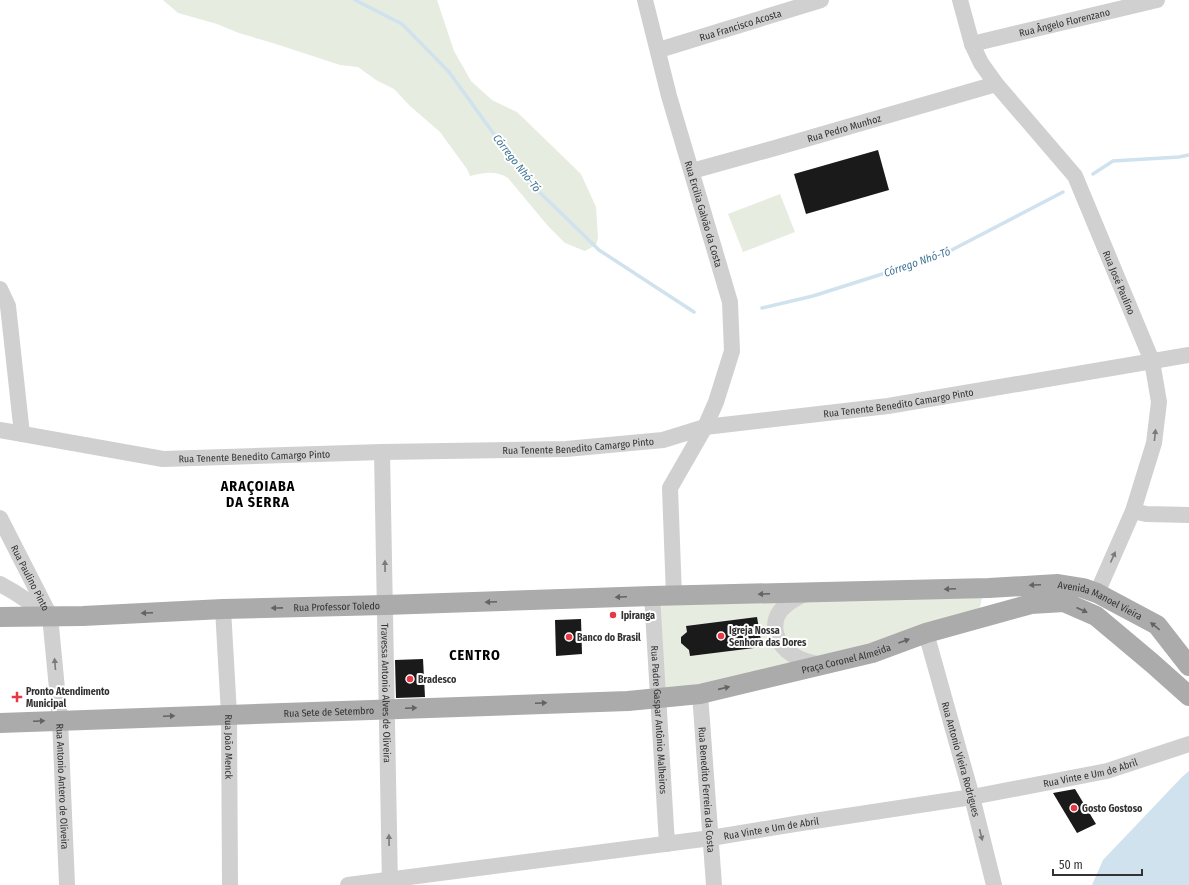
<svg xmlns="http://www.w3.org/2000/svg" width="1189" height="885" font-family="'Fira Sans Condensed',sans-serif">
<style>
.green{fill:#e6ecdf}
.water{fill:#cfe2ee}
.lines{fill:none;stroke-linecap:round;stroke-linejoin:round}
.stream{stroke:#cfe2ee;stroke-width:3.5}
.building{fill:#1a1a1a}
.minor{stroke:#d0d0d0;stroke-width:16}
.major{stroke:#ababab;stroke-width:20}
.oneway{fill:#7a7a7a}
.oneway2{fill:#636363}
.poi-dot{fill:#e63946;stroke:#fff;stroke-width:1.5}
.labels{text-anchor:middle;stroke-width:4;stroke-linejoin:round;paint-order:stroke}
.street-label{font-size:10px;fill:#333;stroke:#fff}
.poi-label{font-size:10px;font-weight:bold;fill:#333;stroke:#fff;text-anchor:start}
.water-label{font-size:11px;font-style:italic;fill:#3f7597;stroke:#fff}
.district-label{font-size:14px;font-weight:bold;letter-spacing:1px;fill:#000;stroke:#fff}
</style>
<rect width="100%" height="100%" fill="#fff"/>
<!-- green -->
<g class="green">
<path d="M163,0H437L454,51L471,81L492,100L517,112L581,174L596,207L598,238L596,245L585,251L565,243L548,226L508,178C496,170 483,173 470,176L467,169L440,132L410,106L394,89L376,80L358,67L340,65L279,45L239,33L217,24L178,13Z"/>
<polygon points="780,194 795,232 743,252 728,214"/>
<polygon points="982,598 980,607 976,612 916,634 660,695 655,599"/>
</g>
<!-- water -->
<polygon class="water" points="1189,771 1189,885 1092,885 1103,860 1182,777"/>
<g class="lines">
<!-- stream -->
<g class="stream">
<polyline points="355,0 402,24 449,72 528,181 599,250 694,312"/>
<polyline points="1093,174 1113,161 1179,157 1189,155"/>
<polyline points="762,308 813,296 942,255 1063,192"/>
</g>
</g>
<!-- building -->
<g class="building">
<polygon points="878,150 889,190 806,214 794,174"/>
<polygon points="757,617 762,647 690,656 689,650 681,643 681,637 687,632 686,626"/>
<polygon points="581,619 582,654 556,656 555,620"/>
<polygon points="423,659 425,697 396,698 395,660"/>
<polygon points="1075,789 1096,824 1077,833 1053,793"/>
</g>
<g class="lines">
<!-- minor -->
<g class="minor">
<path id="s1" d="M645,0L669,96L730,302L732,351L716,402L705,427L670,488L674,596"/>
<path id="s2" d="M960,0L972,44L981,63L996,84L1075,176L1152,361L1159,402L1154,443L1133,511L1097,593"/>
<path id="s3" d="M972,44L1157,0"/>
<path id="s4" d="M659,50L821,0"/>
<path id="s5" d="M692,171L775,148L996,84"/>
<polyline points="0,289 8,306 22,434"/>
<path id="s6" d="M0,430L163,459L382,452L566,449L663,440L705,427L888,406L1189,355"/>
<path id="s7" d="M382,452L390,885"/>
<polyline points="1133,511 1146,514 1189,515"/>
<path id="s8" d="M0,518L50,616L60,720L67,885"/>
<polyline points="0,584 14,592 49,615"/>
<path d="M807,593C798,597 788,602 781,610C769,625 777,646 793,655C801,661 812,663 822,665"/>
<path id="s9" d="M652,596L667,844"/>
<path id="s10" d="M223,609L229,714L230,885"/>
<path id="s11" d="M926,633L972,797L994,885"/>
<path id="s12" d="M700,694L714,885"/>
<path id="s13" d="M348,885L711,838L801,823L972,797L1107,771L1189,744"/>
</g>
<!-- major -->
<g class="major">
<path id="s14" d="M0,617L83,616L223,609L385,605L652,596L989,588L1058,584L1083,588L1097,593L1157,625L1189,666"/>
<path id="s15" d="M0,723L628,701L700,694L872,653L926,633L1031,604L1064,602L1096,616L1152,663L1189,696"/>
</g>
</g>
<!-- one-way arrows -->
<defs><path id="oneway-solid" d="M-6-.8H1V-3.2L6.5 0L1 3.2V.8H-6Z"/></defs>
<g class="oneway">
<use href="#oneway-solid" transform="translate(1155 435) rotate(-84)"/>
<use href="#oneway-solid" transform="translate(1113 557) rotate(-66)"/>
<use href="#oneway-solid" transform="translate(385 566) rotate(-91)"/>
<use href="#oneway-solid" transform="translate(55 664) rotate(-95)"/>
<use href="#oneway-solid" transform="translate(981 835) rotate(76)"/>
<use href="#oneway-solid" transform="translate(389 840) rotate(-91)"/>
</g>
<g class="oneway2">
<use href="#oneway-solid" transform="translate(1035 585) rotate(177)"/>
<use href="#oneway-solid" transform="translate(950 589) rotate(178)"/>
<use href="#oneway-solid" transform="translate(764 594) rotate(178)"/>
<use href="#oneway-solid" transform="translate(621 597) rotate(178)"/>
<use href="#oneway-solid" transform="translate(491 602) rotate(178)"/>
<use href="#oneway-solid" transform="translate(277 608) rotate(179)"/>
<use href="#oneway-solid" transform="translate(1082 610) rotate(24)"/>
<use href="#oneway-solid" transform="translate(147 613) rotate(177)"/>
<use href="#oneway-solid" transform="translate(1155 626) rotate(-141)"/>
<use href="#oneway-solid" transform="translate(904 641) rotate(-20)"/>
<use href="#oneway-solid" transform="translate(724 688) rotate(-13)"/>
<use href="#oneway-solid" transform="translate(541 703) rotate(-2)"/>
<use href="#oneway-solid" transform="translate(411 708) rotate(-2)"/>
<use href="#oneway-solid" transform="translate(169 716) rotate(-2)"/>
<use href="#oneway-solid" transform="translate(39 721) rotate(-2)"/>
</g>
<!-- markers -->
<g class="poi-dot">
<circle cx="613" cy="615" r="4"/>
<circle cx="721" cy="636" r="4"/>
<circle cx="569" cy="637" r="4"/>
<circle cx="410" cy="679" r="4"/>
<path d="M15 691h4v4h4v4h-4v4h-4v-4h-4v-4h4z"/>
<circle cx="1074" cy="808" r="4"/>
</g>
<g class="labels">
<!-- street labels -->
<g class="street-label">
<text dy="4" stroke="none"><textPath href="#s3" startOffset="95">Rua Ângelo Florenzano</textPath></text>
<text dy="4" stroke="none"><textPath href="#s4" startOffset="85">Rua Francisco Acosta</textPath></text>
<text dy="4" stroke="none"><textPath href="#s5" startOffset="158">Rua Pedro Munhoz</textPath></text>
<text dy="4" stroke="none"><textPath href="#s1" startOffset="222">Rua Ercilia Galvão da Costa</textPath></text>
<text dy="4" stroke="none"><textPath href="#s2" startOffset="329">Rua José Paulino</textPath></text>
<text dy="4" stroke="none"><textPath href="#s6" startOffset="905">Rua Tenente Benedito Camargo Pinto</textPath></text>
<text dy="4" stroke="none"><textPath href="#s6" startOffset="581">Rua Tenente Benedito Camargo Pinto</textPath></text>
<text dy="4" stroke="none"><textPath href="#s6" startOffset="257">Rua Tenente Benedito Camargo Pinto</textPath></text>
<text dy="4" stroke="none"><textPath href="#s8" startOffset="67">Rua Paulino Pinto</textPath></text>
<text dy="4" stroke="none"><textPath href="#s14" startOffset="1104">Avenida Manoel Vieira</textPath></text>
<text dy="4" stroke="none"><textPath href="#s14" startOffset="337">Rua Professor Toledo</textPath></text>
<text dy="4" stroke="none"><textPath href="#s15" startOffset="851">Praça Coronel Almeida</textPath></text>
<text dy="4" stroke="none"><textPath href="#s7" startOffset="241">Travessa Antonio Alves de Oliveira</textPath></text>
<text dy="4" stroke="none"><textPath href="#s15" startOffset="329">Rua Sete de Setembro</textPath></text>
<text dy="4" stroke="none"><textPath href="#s9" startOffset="124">Rua Padre Gaspar Antônio Malheiros</textPath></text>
<text dy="4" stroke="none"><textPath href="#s10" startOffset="138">Rua João Menck</textPath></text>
<text dy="4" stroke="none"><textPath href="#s11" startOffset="131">Rua Antonio Vieira Rodrigues</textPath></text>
<text dy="4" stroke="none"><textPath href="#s13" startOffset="751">Rua Vinte e Um de Abril</textPath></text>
<text dy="4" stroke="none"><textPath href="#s8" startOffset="281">Rua Antonio Antero de Oliveira</textPath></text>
<text dy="4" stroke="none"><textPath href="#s12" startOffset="96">Rua Benedito Ferreira da Costa</textPath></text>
<text dy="4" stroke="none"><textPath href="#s13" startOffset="427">Rua Vinte e Um de Abril</textPath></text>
</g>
<!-- poi labels -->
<g class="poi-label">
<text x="621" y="619">Ipiranga</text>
<text x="729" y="634">Igreja Nossa<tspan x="729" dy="12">Senhora das Dores</tspan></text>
<text x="577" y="641">Banco do Brasil</text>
<text x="418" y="683">Bradesco</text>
<text x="26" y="695">Pronto Atendimento<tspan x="26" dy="12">Municipal</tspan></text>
<text x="1082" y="812">Gosto Gostoso</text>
</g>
<!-- water labels -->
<g class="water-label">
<text transform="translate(517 163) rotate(52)" y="4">Córrego Nhó-Tó</text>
<text transform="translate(917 262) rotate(-19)" y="4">Córrego Nhó-Tó</text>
</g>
<!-- district labels -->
<g class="district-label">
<text x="258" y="491">ARAÇOIABA<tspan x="258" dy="16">DA SERRA</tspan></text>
<text x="475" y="660">CENTRO</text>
</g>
</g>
<!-- scale -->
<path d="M1053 869v6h89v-6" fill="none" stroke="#333333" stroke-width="2"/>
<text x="1059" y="869" font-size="12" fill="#333333" stroke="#ffffff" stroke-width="3" paint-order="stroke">50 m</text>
</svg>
